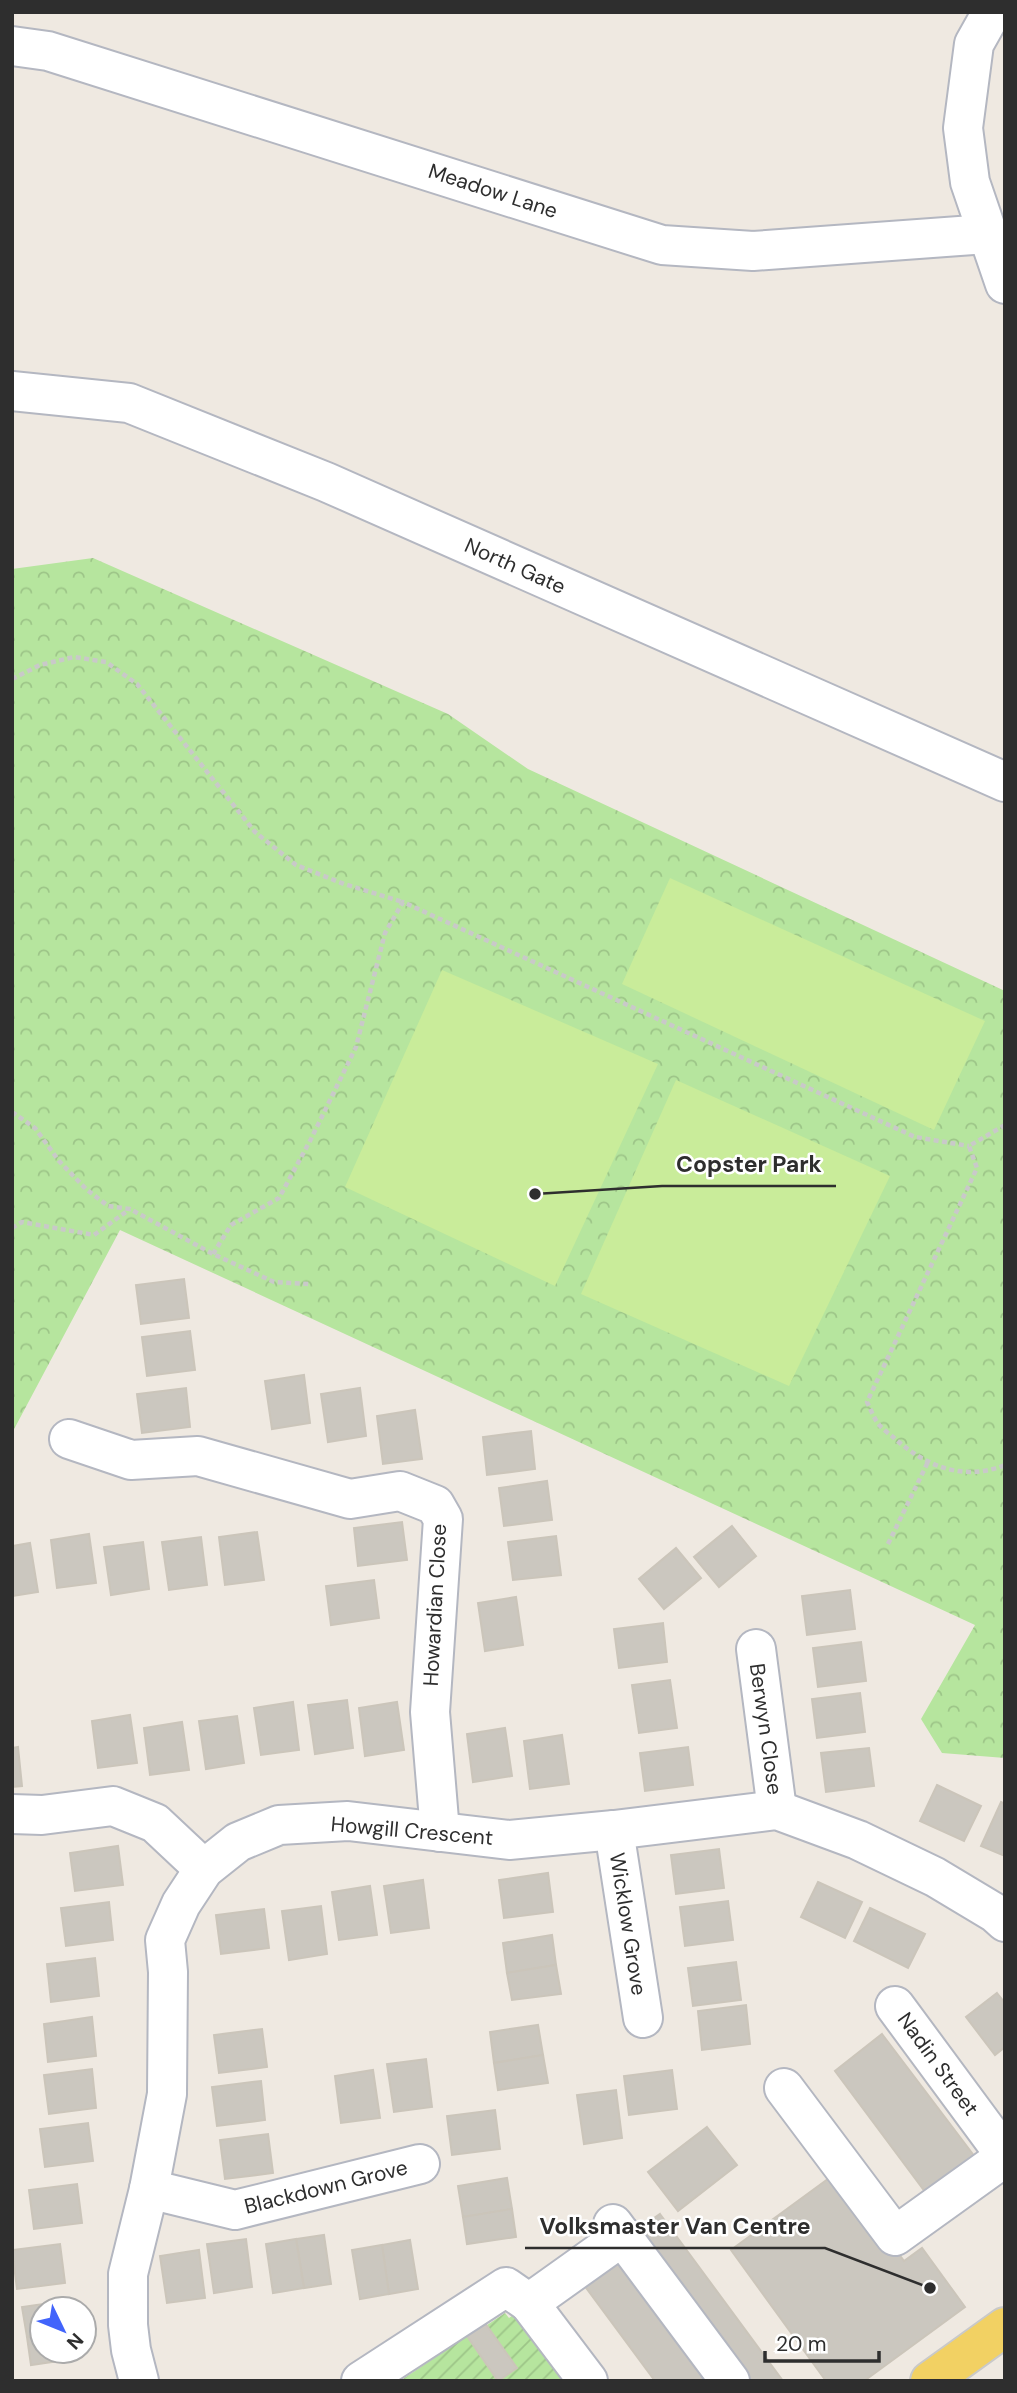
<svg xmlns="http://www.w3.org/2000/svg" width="1017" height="2393" font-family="'DM Sans',sans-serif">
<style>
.park{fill:url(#park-crowns)}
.garden{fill:url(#garden-furrows)}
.pitch{fill:#c9ec9a}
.building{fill:#cbc7bf;stroke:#cbc5ba;stroke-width:2}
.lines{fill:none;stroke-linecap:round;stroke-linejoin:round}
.minor-casing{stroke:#b4b7c1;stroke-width:42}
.major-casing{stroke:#c9c9c9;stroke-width:42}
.path{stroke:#c9c9c9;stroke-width:4.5;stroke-dasharray:5 3.5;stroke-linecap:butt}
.minor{stroke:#fff;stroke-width:38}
.major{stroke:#f2d163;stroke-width:38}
.labels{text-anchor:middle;stroke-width:5;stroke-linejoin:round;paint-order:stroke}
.street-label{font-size:21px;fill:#2e2e2e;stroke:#fff}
.leader{fill:none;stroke:#2e2e2e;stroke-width:2.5}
.callout-dot{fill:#2e2e2e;stroke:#fff;stroke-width:2.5}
.callout-label{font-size:23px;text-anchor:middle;font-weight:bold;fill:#2e2e2e;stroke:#fff;stroke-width:5;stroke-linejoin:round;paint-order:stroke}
</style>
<defs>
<pattern id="park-crowns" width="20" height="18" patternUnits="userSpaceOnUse" patternTransform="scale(1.75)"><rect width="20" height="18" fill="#b6e59e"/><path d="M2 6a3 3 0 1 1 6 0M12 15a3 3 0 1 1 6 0" fill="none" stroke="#9dc588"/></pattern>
<pattern id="garden-furrows" width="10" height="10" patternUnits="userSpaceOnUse" patternTransform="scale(1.75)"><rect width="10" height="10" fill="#b6e59e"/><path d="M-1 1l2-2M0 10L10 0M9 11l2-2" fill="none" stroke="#9dc588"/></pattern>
</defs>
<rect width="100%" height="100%" fill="#efe9e1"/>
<!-- park -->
<polygon class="park" points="93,558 448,714 528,769 1005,991 1005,1758 942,1753 921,1719 975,1625 120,1230 12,1433 12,569"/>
<!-- garden -->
<polygon class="garden" points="523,2308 578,2381 400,2381 467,2336 498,2380 487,2325 505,2313 509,2318"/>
<!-- pitch -->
<g class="pitch">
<polygon points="670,878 985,1021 934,1130 622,984"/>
<polygon points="442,970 658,1064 555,1286 345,1187"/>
<polygon points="676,1080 890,1176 789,1386 581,1294"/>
</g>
<!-- building -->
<g class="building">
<polygon points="184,1279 189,1318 141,1324 136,1285"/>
<polygon points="190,1331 195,1370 147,1376 142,1337"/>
<polygon points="304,1375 310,1423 272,1429 265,1381"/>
<polygon points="186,1388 190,1427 142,1433 137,1394"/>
<polygon points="360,1388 366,1436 328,1442 321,1394"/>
<polygon points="415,1410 422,1459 383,1464 377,1416"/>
<polygon points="531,1431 535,1469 487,1475 483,1437"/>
<polygon points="547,1481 552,1520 504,1526 499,1488"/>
<polygon points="402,1522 407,1560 358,1566 354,1528"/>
<polygon points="732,1526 756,1556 719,1587 694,1557"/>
<polygon points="257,1532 264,1580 225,1585 219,1537"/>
<polygon points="89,1534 96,1583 57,1588 51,1540"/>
<polygon points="556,1536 561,1575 513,1580 508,1542"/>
<polygon points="201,1537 207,1585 169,1590 162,1542"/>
<polygon points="143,1542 149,1589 111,1595 104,1547"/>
<polygon points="30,1543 38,1592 12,1596 12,1546"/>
<polygon points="676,1548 701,1578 664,1609 639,1579"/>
<polygon points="374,1580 379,1618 331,1625 326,1586"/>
<polygon points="850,1590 855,1629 807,1635 802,1596"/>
<polygon points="516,1597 523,1645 485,1651 478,1603"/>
<polygon points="663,1623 667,1662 619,1668 614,1629"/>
<polygon points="861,1642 866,1681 818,1687 813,1648"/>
<polygon points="670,1680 677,1728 639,1733 632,1685"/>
<polygon points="860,1693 865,1732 817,1738 812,1699"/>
<polygon points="347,1700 353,1748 315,1754 308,1705"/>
<polygon points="293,1702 299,1750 261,1755 254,1708"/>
<polygon points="397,1702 404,1750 365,1756 359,1708"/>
<polygon points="130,1715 137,1763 98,1768 92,1721"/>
<polygon points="237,1716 244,1763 206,1769 199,1721"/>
<polygon points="182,1722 189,1770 150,1775 144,1728"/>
<polygon points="505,1728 512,1776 473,1782 467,1734"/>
<polygon points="562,1735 569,1784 530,1789 524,1741"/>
<polygon points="18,1747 22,1786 12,1787 12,1748"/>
<polygon points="688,1747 693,1785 645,1791 640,1753"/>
<polygon points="869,1748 874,1786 826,1792 821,1753"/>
<polygon points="937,1785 981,1806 964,1841 920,1821"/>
<polygon points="1001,1802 1005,1804 1005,1856 981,1846"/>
<polygon points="118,1846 123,1885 75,1891 70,1853"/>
<polygon points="719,1849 724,1888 676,1894 671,1855"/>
<polygon points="548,1873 553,1912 504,1918 499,1880"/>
<polygon points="423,1880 429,1928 391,1933 384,1886"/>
<polygon points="818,1882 862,1902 845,1938 801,1917"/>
<polygon points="370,1886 377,1935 339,1940 332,1892"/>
<polygon points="728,1901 733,1940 685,1946 680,1907"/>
<polygon points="109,1902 113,1940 66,1946 61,1908"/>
<polygon points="321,1906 327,1954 289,1960 282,1911"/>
<polygon points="870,1908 925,1934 908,1968 854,1941"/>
<polygon points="264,1909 269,1948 221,1954 216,1915"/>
<polygon points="552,1935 556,1965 507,1973 503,1943"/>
<polygon points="95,1958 99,1996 51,2002 47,1964"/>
<polygon points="736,1962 741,2000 693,2006 688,1968"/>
<polygon points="556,1965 561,1994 512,2000 507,1973"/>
<polygon points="997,1993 1005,2003 1005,2047 995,2055 966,2017"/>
<polygon points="746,2005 750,2044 702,2050 698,2011"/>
<polygon points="92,2017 96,2056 48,2062 44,2024"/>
<polygon points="538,2025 543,2055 494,2063 490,2032"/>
<polygon points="262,2029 267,2067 219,2073 214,2035"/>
<polygon points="882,2034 978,2161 929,2197 835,2071"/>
<polygon points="543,2055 548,2083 498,2090 494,2063"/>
<polygon points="426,2059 432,2107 394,2112 387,2064"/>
<polygon points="92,2069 96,2108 49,2114 44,2075"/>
<polygon points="373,2070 380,2118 341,2123 335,2076"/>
<polygon points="672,2070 677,2109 629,2115 624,2076"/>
<polygon points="261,2081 265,2120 217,2126 212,2087"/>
<polygon points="616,2090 622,2138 584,2144 577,2095"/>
<polygon points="495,2110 500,2149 452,2155 447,2116"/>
<polygon points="88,2123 93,2161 45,2167 40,2129"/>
<polygon points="707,2127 737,2165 678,2211 648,2172"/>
<polygon points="268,2134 273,2173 225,2179 220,2140"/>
<polygon points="839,2171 904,2261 922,2248 965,2307 864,2381 826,2381 731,2250"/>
<polygon points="507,2178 512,2209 463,2217 458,2186"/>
<polygon points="77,2184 82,2223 34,2229 29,2190"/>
<polygon points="512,2209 516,2237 467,2244 463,2217"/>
<polygon points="660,2214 783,2381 748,2381 637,2230"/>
<polygon points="324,2235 331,2284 304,2288 296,2239"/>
<polygon points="246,2239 252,2287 214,2293 207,2244"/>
<polygon points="296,2239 304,2288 273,2293 266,2244"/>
<polygon points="410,2240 418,2289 389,2294 382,2245"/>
<polygon points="60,2244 65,2283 17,2289 12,2250"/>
<polygon points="382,2245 389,2294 360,2299 352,2250"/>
<polygon points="199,2250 205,2298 167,2303 160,2256"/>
<polygon points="619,2259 712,2381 655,2381 584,2285"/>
<polygon points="72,2300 73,2309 42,2309 42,2335 27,2337 22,2307"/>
<polygon points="485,2323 517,2368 498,2381 467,2336"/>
<polygon points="42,2335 42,2351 79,2351 80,2358 31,2365 27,2337"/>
</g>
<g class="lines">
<defs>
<g id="minor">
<polyline points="992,12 974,44 963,128 970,182 1005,284"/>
<polyline points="12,46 48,51 662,245 753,251 987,234"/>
<polyline points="12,391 129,403 326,482 1005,782"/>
<polyline points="69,1439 131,1460 198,1456 350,1499 400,1491 435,1505 443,1519 430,1712 440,1832"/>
<polyline points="756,1649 777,1810"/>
<polyline points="12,1814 42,1815 113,1806 155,1823 204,1869"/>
<polyline points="614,1830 643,2018"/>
<polyline points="895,2006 1005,2155"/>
<polyline points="784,2088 895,2236 1005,2157"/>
<polyline points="149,2189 235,2210 420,2164"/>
<polyline points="613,2224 730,2381"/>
<polyline points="139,2381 131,2350 128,2325 128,2274 149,2189 167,2094 168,1972 165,1940 181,1904 204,1869 238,1842 279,1825 348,1821 509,1840 614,1830 777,1810 858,1840 935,1877 995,1913 1005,1922"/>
<polyline points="361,2381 506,2287 529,2303"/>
<polyline points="588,2381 529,2303 623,2236"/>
</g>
<polyline id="major" points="930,2381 1005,2327"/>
</defs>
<!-- minor casing -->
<use href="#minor" class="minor-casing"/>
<!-- major casing -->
<use href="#major" class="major-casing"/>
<!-- path -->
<g class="path">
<polyline points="12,679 40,665 74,657 106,662 137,684 255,832 296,865 344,884 403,902"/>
<polyline points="12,1112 35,1128 59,1161 86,1189 108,1206 130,1209 213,1254 274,1282 310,1284"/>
<path d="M1005,1125L969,1146L977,1168L867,1402C870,1408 873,1416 877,1422C881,1428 888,1433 893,1437C925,1466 963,1482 1005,1465"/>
<polyline points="12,1228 22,1222 94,1235 130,1209"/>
<polyline points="213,1254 231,1225 279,1198 311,1139 356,1047 385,933 403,902 915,1137 969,1146"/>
<polyline points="888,1544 928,1462"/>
</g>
<!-- minor -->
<use href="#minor" class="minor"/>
<!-- major -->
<use href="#major" class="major"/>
</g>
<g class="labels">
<!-- street labels -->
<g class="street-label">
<text transform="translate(493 191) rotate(18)" y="7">Meadow Lane</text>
<text transform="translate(515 566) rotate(24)" y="7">North Gate</text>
<text transform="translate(435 1605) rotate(-87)" y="7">Howardian Close</text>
<text transform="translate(766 1729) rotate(82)" y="7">Berwyn Close</text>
<text transform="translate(412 1831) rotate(5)" y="7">Howgill Crescent</text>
<text transform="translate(628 1924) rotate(81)" y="7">Wicklow Grove</text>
<text transform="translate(938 2064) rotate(54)" y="7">Nadin Street</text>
<text transform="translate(326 2187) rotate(-14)" y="7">Blackdown Grove</text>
</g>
</g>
<!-- callouts -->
<path class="leader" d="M535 1194L662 1186H836M930 2288L825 2248H525"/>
<g class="callout-dot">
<circle cx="535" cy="1194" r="7"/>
<circle cx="930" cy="2288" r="7"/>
</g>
<g class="callout-label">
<text x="749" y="1172">Copster Park</text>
<text x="675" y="2234">Volksmaster Van Centre</text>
</g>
<!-- border -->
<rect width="1017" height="2393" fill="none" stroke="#2e2e2e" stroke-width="28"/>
<!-- north arrow -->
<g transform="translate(63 2330) rotate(133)"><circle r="33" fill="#ffffff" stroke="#ababab" stroke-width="2"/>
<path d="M0-5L12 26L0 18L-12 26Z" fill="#4264fb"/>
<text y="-10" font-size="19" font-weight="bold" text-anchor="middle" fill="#2e2e2e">N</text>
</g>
<!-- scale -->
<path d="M765 2351v10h114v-10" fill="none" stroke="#2e2e2e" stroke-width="3.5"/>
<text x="776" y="2351" font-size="21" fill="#2e2e2e" stroke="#ffffff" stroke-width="5" paint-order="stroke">20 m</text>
</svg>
